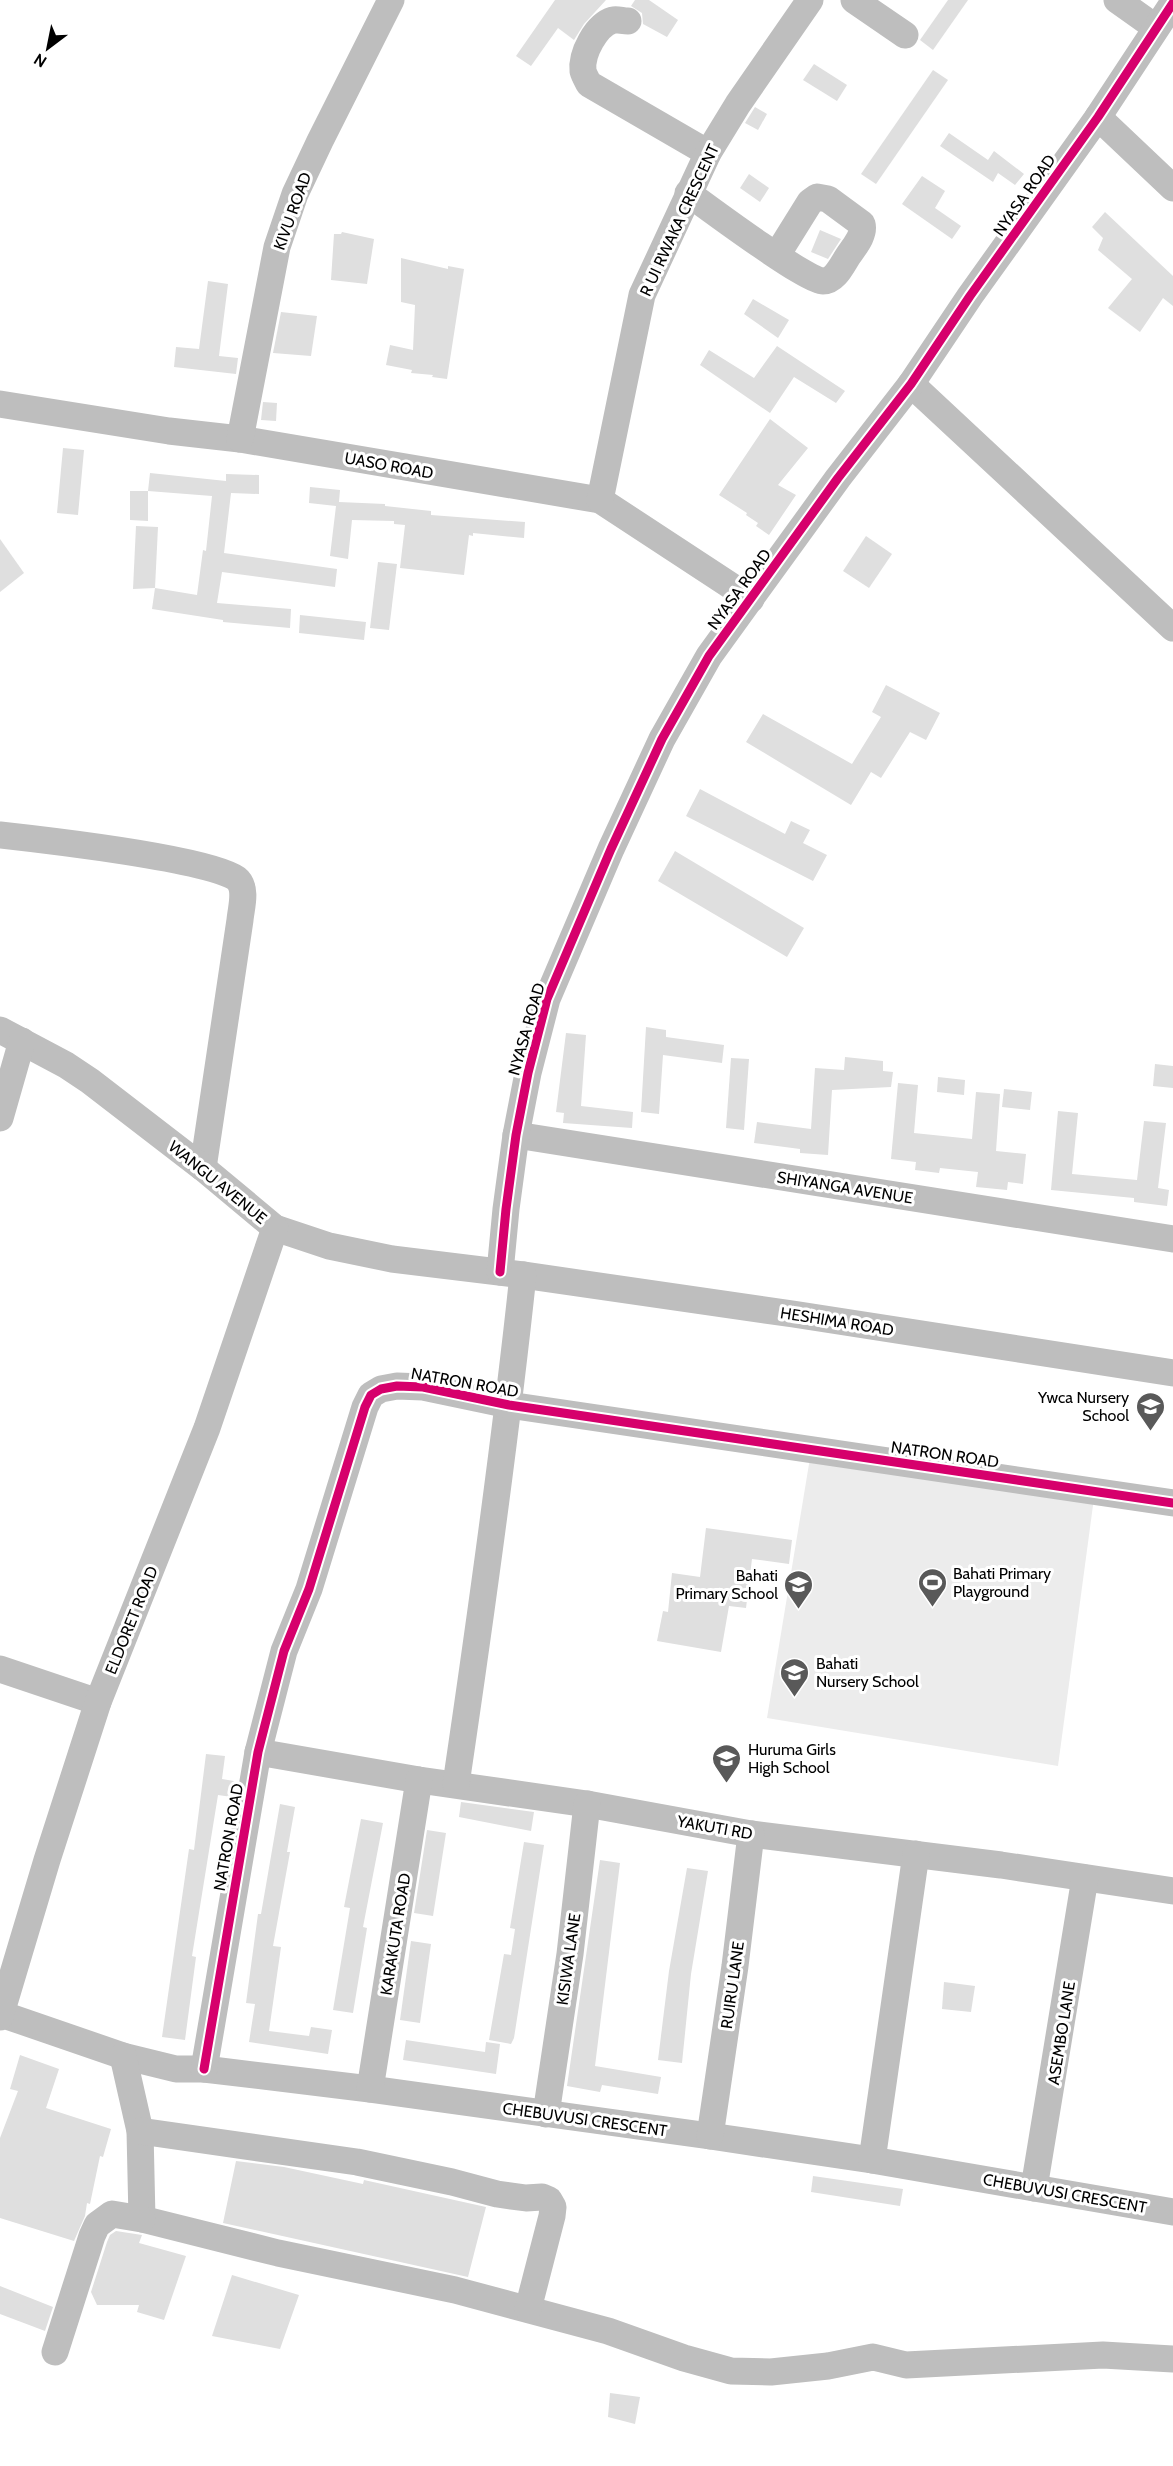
<svg xmlns="http://www.w3.org/2000/svg" width="1173" height="2466" font-family="Cabin,sans-serif">
<style>
.green{fill:#ececec}
.building{fill:#dfdfdf}
.lines{fill:none;stroke-linecap:round;stroke-linejoin:round}
.minor{stroke:#bebebe;stroke-width:27}
.cycleway-casing{stroke:#fff;stroke-width:13}
.cycleway{stroke:#d6006c;stroke-width:9}
.labels{text-anchor:middle;stroke-width:6;stroke-linejoin:round;paint-order:stroke}
.street-label{font-size:16px;fill:#000;stroke:#fff}
.poi-label{font-size:16px;fill:#000;stroke:#fff;text-anchor:start}
</style>
<rect width="100%" height="100%" fill="#fff"/>
<!-- green -->
<polygon class="green" points="811,1452 1094,1498 1058,1766 767,1718"/>
<!-- building -->
<g class="building">
<polygon points="555,0 606,0 584,24 574,40 558,28 531,66 516,56"/>
<polygon points="635,0 649,0 678,20 667,37 643,24 642,13 631,6"/>
<polygon points="948,0 968,0 933,50 920,40"/>
<polygon points="814,64 847,85 837,101 803,80"/>
<polygon points="933,70 948,80 876,184 861,174"/>
<polygon points="755,107 767,114 758,130 745,123"/>
<polygon points="949,133 988,160 994,151 1024,174 1015,185 998,173 993,182 940,146"/>
<polygon points="749,174 769,188 760,202 740,188"/>
<polygon points="922,176 945,191 935,208 961,226 952,239 902,204"/>
<polygon points="1105,212 1173,276 1173,306 1163,298 1140,332 1108,308 1132,279 1098,250 1103,238 1092,227"/>
<polygon points="820,230 841,239 828,259 811,252"/>
<polygon points="342,232 374,239 367,284 331,280 334,234 341,234"/>
<polygon points="401,258 448,269 448,266 464,269 447,379 432,377 433,375 411,373 412,370 386,365 390,345 413,350 415,305 401,302"/>
<polygon points="208,281 228,284 219,356 238,358 236,374 174,367 176,347 199,349"/>
<polygon points="753,299 789,320 778,338 744,314"/>
<polygon points="281,312 317,316 311,356 273,353"/>
<polygon points="777,346 845,391 836,403 794,377 770,413 700,365 709,350 754,378"/>
<polygon points="263,402 277,403 276,421 261,420"/>
<polygon points="770,419 808,448 778,485 796,495 769,535 756,526 758,523 746,515 747,513 719,495"/>
<polygon points="63,448 84,450 78,515 57,513"/>
<polygon points="150,473 226,481 226,474 259,475 259,494 231,493 224,553 337,569 335,587 222,572 217,603 291,609 290,628 223,622 223,620 152,609 155,588 197,595 203,550 206,551 212,496 148,491"/>
<polygon points="310,487 340,490 339,502 385,504 385,506 431,511 431,515 525,522 524,538 473,533 473,536 469,535 464,575 400,568 405,525 394,524 394,521 352,520 348,559 330,556 336,506 309,503"/>
<polygon points="130,491 148,491 148,521 130,520"/>
<polygon points="136,526 158,527 155,588 133,589"/>
<polygon points="866,536 892,554 869,588 843,571"/>
<polygon points="0,539 24,573 0,592"/>
<polygon points="378,562 397,564 389,630 370,628"/>
<polygon points="300,615 366,622 364,640 299,633"/>
<polygon points="886,685 940,713 926,740 910,732 881,778 871,772 851,805 746,742 763,714 852,764 881,717 872,712"/>
<polygon points="700,789 785,834 791,821 810,830 803,843 827,855 813,881 686,816"/>
<polygon points="675,851 804,928 787,957 658,881"/>
<polygon points="646,1027 666,1030 666,1037 724,1045 722,1063 663,1055 659,1114 641,1112"/>
<polygon points="566,1033 586,1035 581,1106 633,1112 632,1128 563,1123 564,1113 556,1112"/>
<polygon points="845,1057 883,1061 883,1071 893,1072 891,1087 832,1090 828,1155 800,1153 800,1149 754,1143 757,1122 811,1129 815,1068 844,1070"/>
<polygon points="731,1058 749,1059 744,1130 726,1128"/>
<polygon points="1155,1064 1173,1066 1173,1088 1153,1086"/>
<polygon points="938,1077 965,1080 964,1095 937,1092"/>
<polygon points="898,1083 918,1085 914,1133 972,1139 976,1092 1000,1094 996,1151 1026,1154 1023,1184 1008,1182 1007,1190 976,1187 978,1172 940,1168 939,1173 915,1170 916,1162 891,1159"/>
<polygon points="1004,1089 1032,1092 1030,1110 1002,1107"/>
<polygon points="1058,1111 1078,1113 1072,1174 1137,1180 1144,1121 1166,1123 1158,1188 1169,1190 1167,1206 1134,1202 1134,1198 1051,1190"/>
<polygon points="706,1528 792,1540 789,1564 752,1559 746,1608 729,1606 721,1652 657,1641 663,1611 668,1612 672,1573 700,1577"/>
<polygon points="206,1754 225,1756 222,1779 234,1781 232,1797 218,1795 192,1956 196,1957 185,2040 162,2037 189,1849 194,1850"/>
<polygon points="461,1802 534,1812 531,1831 459,1817"/>
<polygon points="280,1804 295,1807 287,1852 290,1852 273,1946 281,1947 269,2031 309,2036 311,2027 332,2030 328,2054 249,2042 255,2004 246,2003 258,1914 261,1914"/>
<polygon points="361,1819 383,1823 363,1927 367,1928 353,2013 333,2010 350,1908 344,1907"/>
<polygon points="427,1830 446,1833 433,1916 414,1913"/>
<polygon points="524,1842 544,1845 514,2038 511,2044 489,2040 504,1954 511,1955 515,1929 510,1928"/>
<polygon points="600,1860 620,1863 595,2066 661,2077 658,2094 602,2085 600,2092 567,2086"/>
<polygon points="687,1868 708,1871 691,1974 682,2063 658,2060 669,1971"/>
<polygon points="411,1941 431,1944 420,2023 400,2020"/>
<polygon points="944,1982 975,1986 971,2012 942,2009"/>
<polygon points="406,2040 485,2052 486,2042 500,2044 496,2074 403,2060"/>
<polygon points="20,2055 59,2069 46,2108 111,2129 103,2157 100,2156 90,2204 87,2203 85,2216 74,2241 0,2218 0,2138 18,2091 10,2089"/>
<polygon points="236,2161 284,2167 363,2184 364,2180 486,2207 468,2277 223,2223"/>
<polygon points="813,2176 903,2189 900,2206 811,2192"/>
<polygon points="116,2231 142,2235 139,2243 186,2256 164,2320 137,2312 139,2305 97,2305 91,2292 107,2242 110,2235"/>
<polygon points="232,2275 299,2295 280,2349 212,2336"/>
<polygon points="0,2286 53,2307 45,2331 0,2314"/>
<polygon points="610,2393 640,2397 635,2424 608,2417"/>
</g>
<g class="lines">
<!-- minor -->
<g class="minor">
<polyline points="854,0 905,35"/>
<polyline points="1117,0 1155,27"/>
<path d="M628,21C623,21 617,19 613,20C596,25 581,54 583,71C584,75 587,80 589,84L708,153"/>
<polyline points="1098,117 1173,188"/>
<path d="M688,193C707,207 808,282 823,281C835,281 842,265 848,256C854,247 865,235 862,224L828,199L817,197L810,202L777,255"/>
<polyline points="911,384 1173,628"/>
<polyline points="0,404 169,431 240,439 600,500 751,599"/>
<polyline points="240,439 277,247 295,194 320,141 391,0"/>
<polyline points="600,500 642,295 708,153 738,104 810,0"/>
<path d="M0,835C36,839 221,860 238,880C247,890 241,908 240,920L203,1168"/>
<polyline points="0,1030 66,1065 90,1081 203,1168 275,1228 329,1246 392,1259 523,1275 793,1314 1173,1373"/>
<polyline points="0,1118 22,1041"/>
<polyline points="516,1135 1173,1239"/>
<polyline points="500,1272 506,1209 516,1135 528,1073 547,999 611,849 662,739 709,656 838,478 911,384 970,296 1098,117 1173,3"/>
<polyline points="0,1669 98,1702"/>
<polyline points="258,1752 419,1780 587,1804 751,1834 1001,1865 1173,1891"/>
<path d="M456,1784C481,1615 505,1445 523,1275"/>
<polyline points="1,2014 123,2056 176,2069 204,2069 370,2089 710,2136 872,2160 1173,2212"/>
<polyline points="0,2017 47,1860 98,1702 207,1428 275,1228"/>
<polyline points="123,2056 140,2131 142,2219 278,2253 455,2290 608,2331 684,2358 731,2371 771,2372 828,2366 873,2357 906,2365 1103,2355 1173,2359"/>
<polyline points="204,2069 258,1752 284,1651 309,1589 365,1407 371,1395 381,1389 397,1386 423,1387 509,1405 1173,1503"/>
<polyline points="370,2089 419,1780"/>
<polyline points="546,2114 570,1954 587,1804"/>
<polyline points="140,2131 357,2162 452,2182 497,2194 526,2198 542,2197 549,2200 553,2207 552,2216 528,2309"/>
<polyline points="710,2136 735,1966 751,1834"/>
<polyline points="872,2160 916,1854"/>
<polyline points="1034,2188 1085,1878"/>
<polyline points="55,2352 92,2236 97,2225 112,2214 142,2219"/>
</g>
<defs>
<g id="cycleway">
<polyline points="500,1272 506,1209 516,1135 528,1073 547,999 611,849 662,739 709,656 838,478 911,384 970,296 1098,117 1173,3"/>
<polyline points="204,2069 258,1752 284,1651 309,1589 365,1407 371,1395 381,1389 397,1386 423,1387 509,1405 1173,1503"/>
</g>
</defs>
<!-- cycleway casing -->
<use href="#cycleway" class="cycleway-casing"/>
<!-- cycleway -->
<use href="#cycleway" class="cycleway"/>
</g>
<!-- icons -->
<defs>
<symbol id="school-pin" viewBox="-11 -11 22 30"><path d="M0 17L-7.5 6A9.5 9.5 0 1 1 7.5 6Z" fill="#595959" stroke="#fff"/><path d="M0-5L7-2L0 1L-7-2ZM-4 1L0 2.5L4 1V4Q0 6-4 4Z" fill="#fff"/></symbol>
<symbol id="stadium-pin" viewBox="-11 -11 22 30"><path d="M0 17L-7.5 6A9.5 9.5 0 1 1 7.5 6Z" fill="#595959" stroke="#fff"/><path d="M0-5a6.5 5 0 1 0 0 10a6.5 5 0 1 0 0-10ZM-3.5-1.8h7v3.6h-7Z" fill="#fff"/></symbol>
</defs>
<g fill-rule="evenodd">
<use href="#school-pin" x="1134" y="1390" width="33" height="45"/>
<use href="#stadium-pin" x="916" y="1566" width="33" height="45"/>
<use href="#school-pin" x="782" y="1568" width="33" height="45"/>
<use href="#school-pin" x="778" y="1656" width="33" height="45"/>
<use href="#school-pin" x="710" y="1742" width="33" height="45"/>
</g>
<g class="labels">
<!-- street labels -->
<g class="street-label">
<text transform="translate(1024 195) rotate(-55)" y="6">NYASA ROAD</text>
<text transform="translate(292 211) rotate(-70)" y="6">KIVU ROAD</text>
<text transform="translate(679 220) rotate(-65)" y="6">R UI RWAKA CRESCENT</text>
<text transform="translate(389 465) rotate(10)" y="6">UASO ROAD</text>
<text transform="translate(739 589) rotate(-54)" y="6">NYASA ROAD</text>
<text transform="translate(526 1029) rotate(-74)" y="6">NYASA ROAD</text>
<text transform="translate(218 1182) rotate(39)" y="6">WANGU AVENUE</text>
<text transform="translate(845 1187) rotate(9)" y="6">SHIYANGA AVENUE</text>
<text transform="translate(837 1321) rotate(9)" y="6">HESHIMA ROAD</text>
<text transform="translate(465 1382) rotate(10)" y="6">NATRON ROAD</text>
<text transform="translate(945 1454) rotate(8)" y="6">NATRON ROAD</text>
<text transform="translate(131 1620) rotate(-68)" y="6">ELDORET ROAD</text>
<text transform="translate(715 1827) rotate(10)" y="6">YAKUTI RD</text>
<text transform="translate(228 1837) rotate(-80)" y="6">NATRON ROAD</text>
<text transform="translate(395 1934) rotate(-81)" y="6">KARAKUTA ROAD</text>
<text transform="translate(568 1959) rotate(-82)" y="6">KISIWA LANE</text>
<text transform="translate(732 1985) rotate(-82)" y="6">RUIRU LANE</text>
<text transform="translate(1061 2033) rotate(-81)" y="6">ASEMBO LANE</text>
<text transform="translate(585 2119) rotate(8)" y="6">CHEBUVUSI CRESCENT</text>
<text transform="translate(1065 2193) rotate(10)" y="6">CHEBUVUSI CRESCENT</text>
</g>
<!-- poi labels -->
<g class="poi-label">
<text x="1129" y="1403" text-anchor="end">Ywca Nursery<tspan x="1129" dy="18">School</tspan></text>
<text x="953" y="1579">Bahati Primary<tspan x="953" dy="18">Playground</tspan></text>
<text x="778" y="1581" text-anchor="end">Bahati<tspan x="778" dy="18">Primary School</tspan></text>
<text x="816" y="1669">Bahati<tspan x="816" dy="18">Nursery School</tspan></text>
<text x="748" y="1755">Huruma Girls<tspan x="748" dy="18">High School</tspan></text>
</g>
</g>
<!-- north arrow -->
<g transform="translate(48 48) rotate(212)" stroke="#ffffff" stroke-width="4.5" paint-order="stroke">
<path d="M0-4.5L10 22L0 15L-10 22Z" fill="#000000"/>
<text y="-9" font-size="16" font-weight="bold" text-anchor="middle" fill="#000000">N</text>
</g>
</svg>
